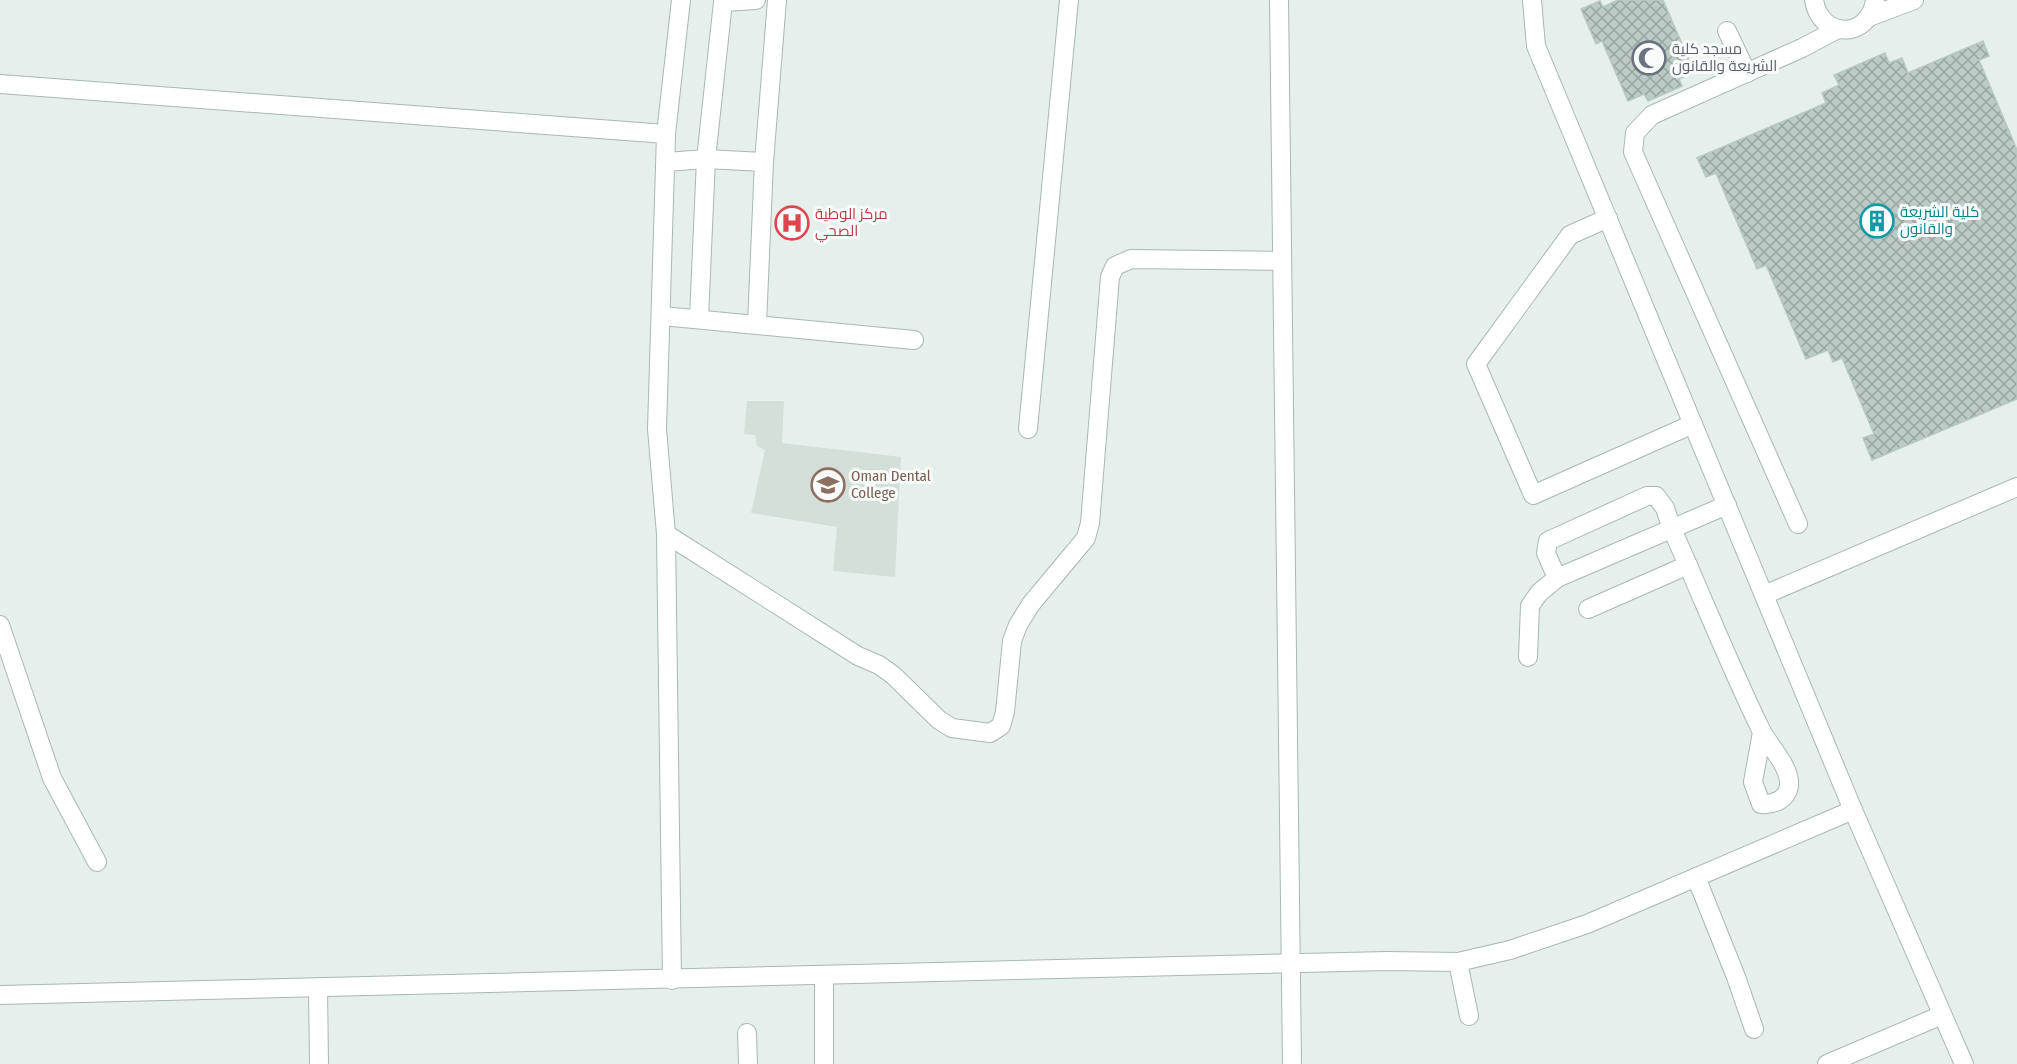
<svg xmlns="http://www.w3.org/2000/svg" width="2017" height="1064" font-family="'Fira Sans Condensed',Cairo,sans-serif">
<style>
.built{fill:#d4dfda}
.building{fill:url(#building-cross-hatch);stroke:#b8c9c2;stroke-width:1.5}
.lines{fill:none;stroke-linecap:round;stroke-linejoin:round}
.minor-casing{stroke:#a8b8b2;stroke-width:20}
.minor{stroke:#fff;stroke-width:18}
.labels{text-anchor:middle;stroke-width:6;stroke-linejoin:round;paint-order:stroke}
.worship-label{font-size:15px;fill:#5b616d;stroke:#f7fbf9;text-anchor:start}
.culture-label{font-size:15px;fill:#0d838f;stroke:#f7fbf9;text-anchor:start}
.health-label{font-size:15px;fill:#be3a42;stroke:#f7fbf9;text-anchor:start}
.education-label{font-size:15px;fill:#785e54;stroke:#f7fbf9;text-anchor:start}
</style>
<defs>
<pattern id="building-cross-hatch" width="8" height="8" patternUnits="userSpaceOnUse" patternTransform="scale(1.5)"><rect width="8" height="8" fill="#bbcac4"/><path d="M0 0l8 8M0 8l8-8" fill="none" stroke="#98a6a0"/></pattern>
</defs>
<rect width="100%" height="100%" fill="#e6efeb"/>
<!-- built -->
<polygon class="built" points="747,401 784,401 782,443 901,457 895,577 833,571 837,527 751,513 765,450 757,446 755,435 744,434"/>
<!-- building -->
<g class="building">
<polygon points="1618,0 1663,0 1694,72 1679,79 1682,86 1648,101 1644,94 1628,101 1602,41 1596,44 1581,9 1600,1 1603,7"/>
<polygon points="1983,41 1989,56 1979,60 2017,150 2017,399 1872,460 1863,438 1874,434 1842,358 1833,362 1828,350 1806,359 1766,265 1757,269 1716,173 1706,177 1697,158 1826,103 1822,93 1839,85 1834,75 1885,53 1889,63 1902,58 1908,73"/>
</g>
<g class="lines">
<defs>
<g id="minor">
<polyline points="1279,0 1292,1064"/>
<polyline points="1532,0 1536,46 1853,810 1964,1064"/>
<path d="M1814,0C1820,39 1869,40 1875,0"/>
<polyline points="1869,17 1914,0"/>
<polyline points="1727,31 1747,73"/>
<polyline points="0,84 666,134"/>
<polyline points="666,162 706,159 764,162"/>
<polyline points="1608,218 1570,235 1476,364 1533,495 1693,424"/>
<polyline points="662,316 914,340"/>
<polyline points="699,318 706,159 723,2 756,0"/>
<polyline points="757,324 764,162 777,0"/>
<polyline points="1028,429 1069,0"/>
<polyline points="1798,524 1633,152 1635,133 1652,115 1802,48 1838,29"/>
<polyline points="666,534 858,656 879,665 893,675 939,720 952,728 990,733 1001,726 1005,712 1012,641 1018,625 1031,604 1086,538 1090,523 1110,277 1115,266 1131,259 1282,261"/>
<path d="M1557,578L1546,553L1548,541L1647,496H1656L1665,508L1672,529C1702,596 1729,664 1761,730C1769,746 1791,767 1789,786C1787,800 1773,805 1761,804L1753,782L1762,732"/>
<polyline points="1764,595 2017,487"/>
<polyline points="1588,609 1688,565"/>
<polyline points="0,625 52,778 97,862"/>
<polyline points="1528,657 1530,606 1539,593 1557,578 1727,505"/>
<polyline points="1696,877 1736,977 1754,1029"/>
<polyline points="1458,962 1469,1016"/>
<polyline points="824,976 824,1064"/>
<polyline points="672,980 666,534 657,429 666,134 681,0"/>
<polyline points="318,988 319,1064"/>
<polyline points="0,995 1387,961 1458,962 1510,950 1587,924 1853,810"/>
<polyline points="747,1033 748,1064"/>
<polyline points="1827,1064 1942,1015"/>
</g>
</defs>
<!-- minor casing -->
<use href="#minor" class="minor-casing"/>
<!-- minor -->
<use href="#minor" class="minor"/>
</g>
<!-- icons -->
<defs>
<symbol id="mosque-ring" viewBox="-11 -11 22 22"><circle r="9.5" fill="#f7fbf9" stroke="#6b7280" stroke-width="1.5"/><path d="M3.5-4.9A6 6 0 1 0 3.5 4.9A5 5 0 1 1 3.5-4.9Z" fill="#6b7280"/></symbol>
<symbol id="building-ring" viewBox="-11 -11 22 22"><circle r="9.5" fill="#f7fbf9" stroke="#0f9aa8" stroke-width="1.5"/><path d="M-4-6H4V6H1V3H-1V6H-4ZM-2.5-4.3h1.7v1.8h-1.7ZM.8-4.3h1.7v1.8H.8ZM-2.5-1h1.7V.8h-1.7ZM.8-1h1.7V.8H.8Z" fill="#0f9aa8"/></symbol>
<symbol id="hospital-ring" viewBox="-11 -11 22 22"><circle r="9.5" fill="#f7fbf9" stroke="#e0444e" stroke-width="1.5"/><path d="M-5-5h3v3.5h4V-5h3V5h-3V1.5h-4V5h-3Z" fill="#e0444e"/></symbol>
<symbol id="university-ring" viewBox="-11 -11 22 22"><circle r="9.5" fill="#f7fbf9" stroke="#8d6e63" stroke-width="1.5"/><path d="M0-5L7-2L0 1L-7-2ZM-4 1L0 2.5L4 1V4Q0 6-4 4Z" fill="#8d6e63"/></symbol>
</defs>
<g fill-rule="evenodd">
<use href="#mosque-ring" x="1630" y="39" width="38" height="38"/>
<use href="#building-ring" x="1858" y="202" width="38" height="38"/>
<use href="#hospital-ring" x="773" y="204" width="38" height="38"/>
<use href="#university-ring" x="809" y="466" width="38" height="38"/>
</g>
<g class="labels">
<!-- worship labels -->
<g class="worship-label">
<text x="1672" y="54">مسجد كلية<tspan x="1672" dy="17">الشريعة والقانون</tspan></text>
</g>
<!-- culture labels -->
<g class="culture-label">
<text x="1900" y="217">كلية الشريعة<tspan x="1900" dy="17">والقانون</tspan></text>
</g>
<!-- health labels -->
<g class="health-label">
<text x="815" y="219">مركز الوطية<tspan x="815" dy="17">الصحي</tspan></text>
</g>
<!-- education labels -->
<g class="education-label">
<text x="851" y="481">Oman Dental<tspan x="851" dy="17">College</tspan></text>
</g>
</g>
</svg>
